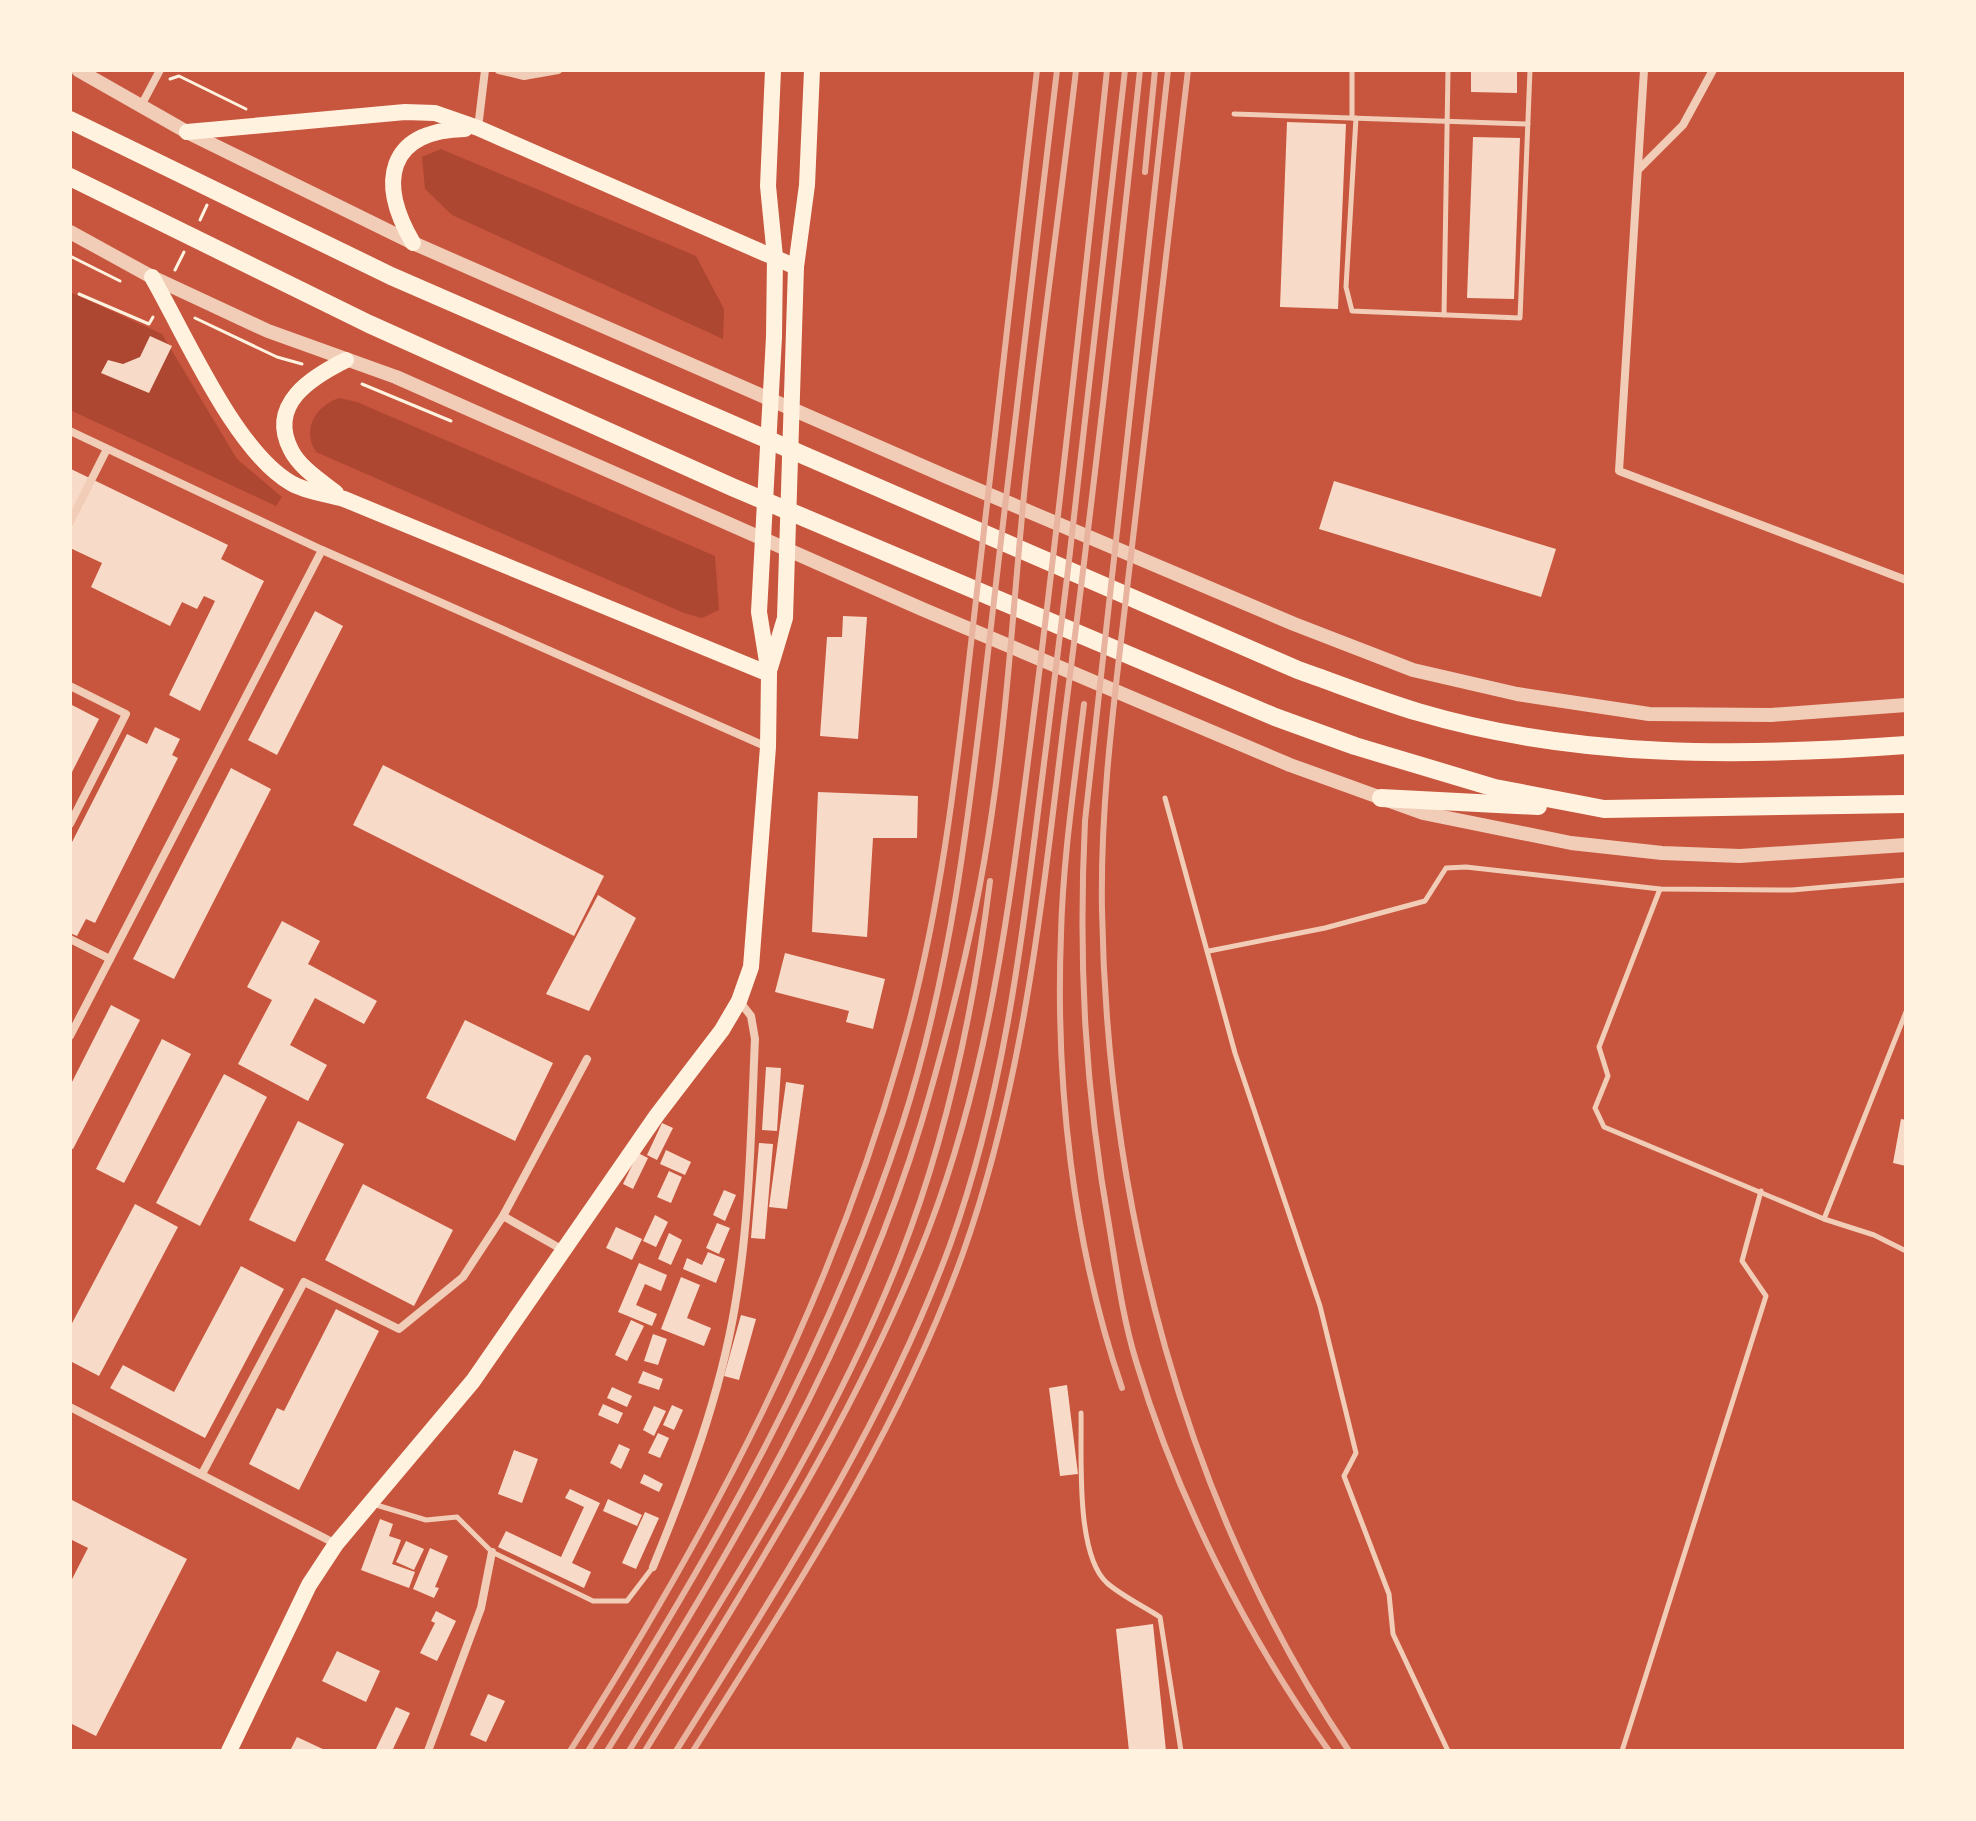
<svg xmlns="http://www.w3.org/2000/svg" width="1976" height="1821" font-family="'Fira Sans',sans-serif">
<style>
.green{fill:#ae4732}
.building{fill:#f7dbc8}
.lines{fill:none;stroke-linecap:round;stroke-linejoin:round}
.path{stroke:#fff3e0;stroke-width:3}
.service{stroke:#f1ccb7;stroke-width:5}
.minor{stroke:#f1ccb7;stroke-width:8}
.tertiary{stroke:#f1ccb7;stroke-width:14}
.secondary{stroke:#fff3e0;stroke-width:16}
.trunk{stroke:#fff3e0;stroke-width:18}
.rail{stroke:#e9b49f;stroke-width:6}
</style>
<rect width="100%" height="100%" fill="#c8553d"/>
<!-- green -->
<g class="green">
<polygon points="441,149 696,256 724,309 723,339 452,215 425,189 422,157"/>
<polygon points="70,292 162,334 237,459 282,497 276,506 70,410"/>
<path d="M339,398L357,402L715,556L719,610L702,618L684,613L316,452C301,429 316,406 339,398Z"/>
</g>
<!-- building -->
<g class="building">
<polygon points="1471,70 1517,70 1517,93 1471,92"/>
<polygon points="1287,122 1346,124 1338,309 1280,307"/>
<polygon points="1473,137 1520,138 1514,299 1467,298"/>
<polygon points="150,336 172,346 149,393 101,373 108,360 123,364 140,357"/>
<polygon points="71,469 228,545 221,559 264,581 200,711 169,695 215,601 204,596 197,609 182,602 170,626 91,587 102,563 70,548"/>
<polygon points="1334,481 1556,549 1541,597 1319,529"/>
<polygon points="315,611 343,626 277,755 248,740"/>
<polygon points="843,616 867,617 858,739 820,736 827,637 842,637"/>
<polygon points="70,704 99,719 70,776"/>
<polygon points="155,727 180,739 172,755 178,758 95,923 86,919 77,936 70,933 70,846 127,734 147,744"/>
<polygon points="383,765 604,876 574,936 353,825"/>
<polygon points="231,768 271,789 174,979 133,959"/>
<polygon points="818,792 918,796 917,838 873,838 867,937 812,932"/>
<polygon points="598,895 636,918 589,1011 546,994"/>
<polygon points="282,921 320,941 308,964 377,1001 364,1024 315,998 290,1045 327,1065 308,1101 238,1064 272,1000 247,987"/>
<polygon points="785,953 885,979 873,1029 846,1022 849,1011 775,992"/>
<polygon points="111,1005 140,1020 73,1149 70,1148 70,1086"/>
<polygon points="465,1020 553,1063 515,1141 426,1098"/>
<polygon points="162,1039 191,1054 124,1183 96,1169"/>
<polygon points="766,1067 781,1068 777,1131 762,1130"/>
<polygon points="224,1074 267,1097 200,1226 156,1203"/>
<polygon points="786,1082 804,1085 787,1209 769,1207"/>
<polygon points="1901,1119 1906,1120 1906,1166 1893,1163"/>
<polygon points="298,1121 344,1144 295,1242 249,1220"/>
<polygon points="662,1123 673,1128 657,1160 647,1155"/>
<polygon points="759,1143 773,1144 765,1239 751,1238"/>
<polygon points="666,1150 691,1162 685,1175 660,1164"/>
<polygon points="638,1153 648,1158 633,1189 623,1184"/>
<polygon points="669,1171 682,1177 671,1203 657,1197"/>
<polygon points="363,1184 453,1230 414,1306 325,1260"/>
<polygon points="724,1190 736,1195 725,1221 713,1215"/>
<polygon points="135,1204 178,1227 99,1376 70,1361 70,1327"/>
<polygon points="655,1215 668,1222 656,1247 643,1241"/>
<polygon points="717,1223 730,1228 719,1254 706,1248"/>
<polygon points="616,1227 642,1239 632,1260 606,1248"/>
<polygon points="669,1233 682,1240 671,1265 658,1259"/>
<polygon points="708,1252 725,1259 716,1283 683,1269 687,1258 702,1265"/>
<polygon points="639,1263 667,1275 661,1291 645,1284 636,1305 657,1314 652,1326 618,1312"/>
<polygon points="241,1266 284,1289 205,1438 110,1388 123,1365 174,1392"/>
<polygon points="681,1277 700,1285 687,1318 711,1328 704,1346 661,1329"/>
<polygon points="336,1309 379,1331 299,1490 249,1464 277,1408 284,1411"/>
<polygon points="741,1315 756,1319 739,1380 724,1376"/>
<polygon points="631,1320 644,1326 627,1361 615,1355"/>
<polygon points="653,1334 667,1339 658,1365 644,1361"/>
<polygon points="643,1371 663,1379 659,1390 638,1383"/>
<polygon points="1067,1385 1078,1474 1060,1476 1049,1388"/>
<polygon points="612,1387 632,1396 627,1407 607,1398"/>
<polygon points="603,1404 623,1413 618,1424 598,1415"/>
<polygon points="672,1405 683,1410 674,1430 663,1425"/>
<polygon points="654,1406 666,1411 654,1436 643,1430"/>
<polygon points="658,1433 669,1438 660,1458 648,1453"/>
<polygon points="619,1444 630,1449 621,1469 610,1463"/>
<polygon points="514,1450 538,1459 522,1503 498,1494"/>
<polygon points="644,1474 663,1484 659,1492 640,1483"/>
<polygon points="570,1489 600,1503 572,1563 591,1572 584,1588 498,1547 506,1531 561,1557 584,1507 565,1498"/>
<polygon points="70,1499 187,1559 96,1736 70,1723 70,1583 88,1548 70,1539"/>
<polygon points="608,1499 642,1515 637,1526 603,1511"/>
<polygon points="645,1512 659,1518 636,1569 622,1563"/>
<polygon points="380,1519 393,1524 389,1536 401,1540 392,1564 415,1572 409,1588 361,1570"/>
<polygon points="406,1541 424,1549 414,1570 396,1562"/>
<polygon points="430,1548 448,1556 435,1587 439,1588 434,1598 413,1589"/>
<polygon points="436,1611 456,1621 437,1661 420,1653 435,1623 431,1621"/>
<polygon points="1153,1624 1166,1751 1129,1751 1116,1629"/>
<polygon points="337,1651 380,1671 366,1702 322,1681"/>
<polygon points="488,1694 505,1701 486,1742 470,1735"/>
<polygon points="396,1707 410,1713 392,1751 375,1751"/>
<polygon points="297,1737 327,1751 290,1751"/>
</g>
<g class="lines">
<!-- path -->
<g class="path">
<polyline points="170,79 179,76 246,109"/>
<polyline points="200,220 207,205"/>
<polyline points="70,256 120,281"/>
<polyline points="175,270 184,252"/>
<polyline points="79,294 149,324 153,317"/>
<polyline points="195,318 277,357 302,364"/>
<polyline points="362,384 451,421"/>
</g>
<!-- service -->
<g class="service">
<polyline points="1234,114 1528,124"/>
<polyline points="1352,118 1352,70"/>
<polyline points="1356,118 1346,287 1352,311 1520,318 1530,70"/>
<polyline points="1444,315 1448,70"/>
<polyline points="1165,798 1235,1053 1320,1306 1356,1453 1344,1476 1389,1594 1393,1634 1448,1751"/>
<polyline points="1660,889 1599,1047 1608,1076 1595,1108 1604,1127 1824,1219"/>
<polyline points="1209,951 1325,928 1425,901 1446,868 1466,867 1660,889 1792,890 1906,880"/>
<polyline points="1906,1012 1824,1219 1874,1235 1906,1251"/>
<path d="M1081,1413C1082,1454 1075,1554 1107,1583C1122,1596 1143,1606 1160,1617L1181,1751"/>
<polyline points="373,1504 426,1520 457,1517 492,1552 593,1601 627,1601 653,1567"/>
<polyline points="1622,1751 1766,1296 1742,1261 1761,1191"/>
</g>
<!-- minor -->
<g class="minor">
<polyline points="499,70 524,76 558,70"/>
<polyline points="1644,70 1619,471 1906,580"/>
<polyline points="142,104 160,70"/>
<polyline points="478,128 485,70"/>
<polyline points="1639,169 1683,125 1713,70"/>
<polyline points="70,431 322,550 767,747"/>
<polyline points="70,522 107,449"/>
<polyline points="70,686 126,714 70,824"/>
<polyline points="70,939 110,959"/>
<polyline points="70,1036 322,550"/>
<polyline points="563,1250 503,1216 587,1059"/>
<polyline points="70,1407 336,1544"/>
<polyline points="202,1474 304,1282 399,1329 463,1277 503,1216"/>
<path d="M653,1567C687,1484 720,1396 735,1306C750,1219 751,1128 755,1039L751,1016L740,1002"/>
<polyline points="428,1751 481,1608 492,1552"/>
</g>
<!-- tertiary -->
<g class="tertiary">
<polyline points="78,70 187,132 413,243 945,476 1294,624 1413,670 1517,694 1649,714 1771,715 1906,705"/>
<polyline points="70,232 152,277 268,331 396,377 922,609 1290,765 1423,813 1571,843 1662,853 1740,856 1906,845"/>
</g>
<!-- secondary -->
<g class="secondary">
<polyline points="187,132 405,112 435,113 478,128 796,267"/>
<path d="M413,243C378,183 386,131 465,129"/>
<path d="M152,277C185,334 235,451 291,483C306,492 328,494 344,499L769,674"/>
<path d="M336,493C321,481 300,468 291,450C267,404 312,377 346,360"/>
<polyline points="770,668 785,618 796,267 807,185 812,70"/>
<polyline points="229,1751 309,1585 336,1544 473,1381 657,1115 722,1030 739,1001 751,967 768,747 769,674 759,612 774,337 775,257 768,186 773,70"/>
</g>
<!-- trunk -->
<g class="trunk">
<path d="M70,120L391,276L1298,670C1338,684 1378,700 1418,712C1577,759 1743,757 1906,745"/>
<polyline points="70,177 369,324 732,487 1275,717 1355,746 1495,788 1604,809 1906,804"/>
<polyline points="1381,798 1538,806"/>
</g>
<!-- rail -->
<g class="rail">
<path d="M1168,70L1085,821C1078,963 1085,1091 1110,1231C1117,1274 1123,1319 1136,1361C1177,1498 1246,1635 1329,1751"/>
<path d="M1188,70C1169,243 1146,416 1127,589C1115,695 1100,803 1102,910C1107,1204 1184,1505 1349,1751"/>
<polyline points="1145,172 1155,70"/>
<path d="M1084,704C1075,780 1063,857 1061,934C1055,1085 1073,1245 1122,1388"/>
<path d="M570,1751C711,1530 828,1308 900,1055C944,904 959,747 977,591C997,417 1017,244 1037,70"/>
<path d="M588,1751C714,1550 828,1352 902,1125C955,961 972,788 992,618C1013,435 1035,252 1057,70"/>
<path d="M607,1751C730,1552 852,1350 921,1124C951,1023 977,917 992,812C1008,704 1014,594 1025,485C1040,347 1060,208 1076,70"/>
<path d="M629,1751C726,1592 832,1432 900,1257C947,1137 974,1008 990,881"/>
<path d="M645,1751C748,1582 858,1414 929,1228C994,1058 1013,877 1036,698C1062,489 1085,279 1107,70"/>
<path d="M676,1751C778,1587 883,1427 950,1245C1009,1082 1025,910 1047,740C1075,517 1101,294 1125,70"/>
<path d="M693,1751C795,1589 898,1434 963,1253C1024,1081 1042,902 1064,722C1092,505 1117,288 1140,70"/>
</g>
</g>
<!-- border -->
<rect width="1976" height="1821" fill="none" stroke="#fff3e0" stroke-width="144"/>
</svg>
